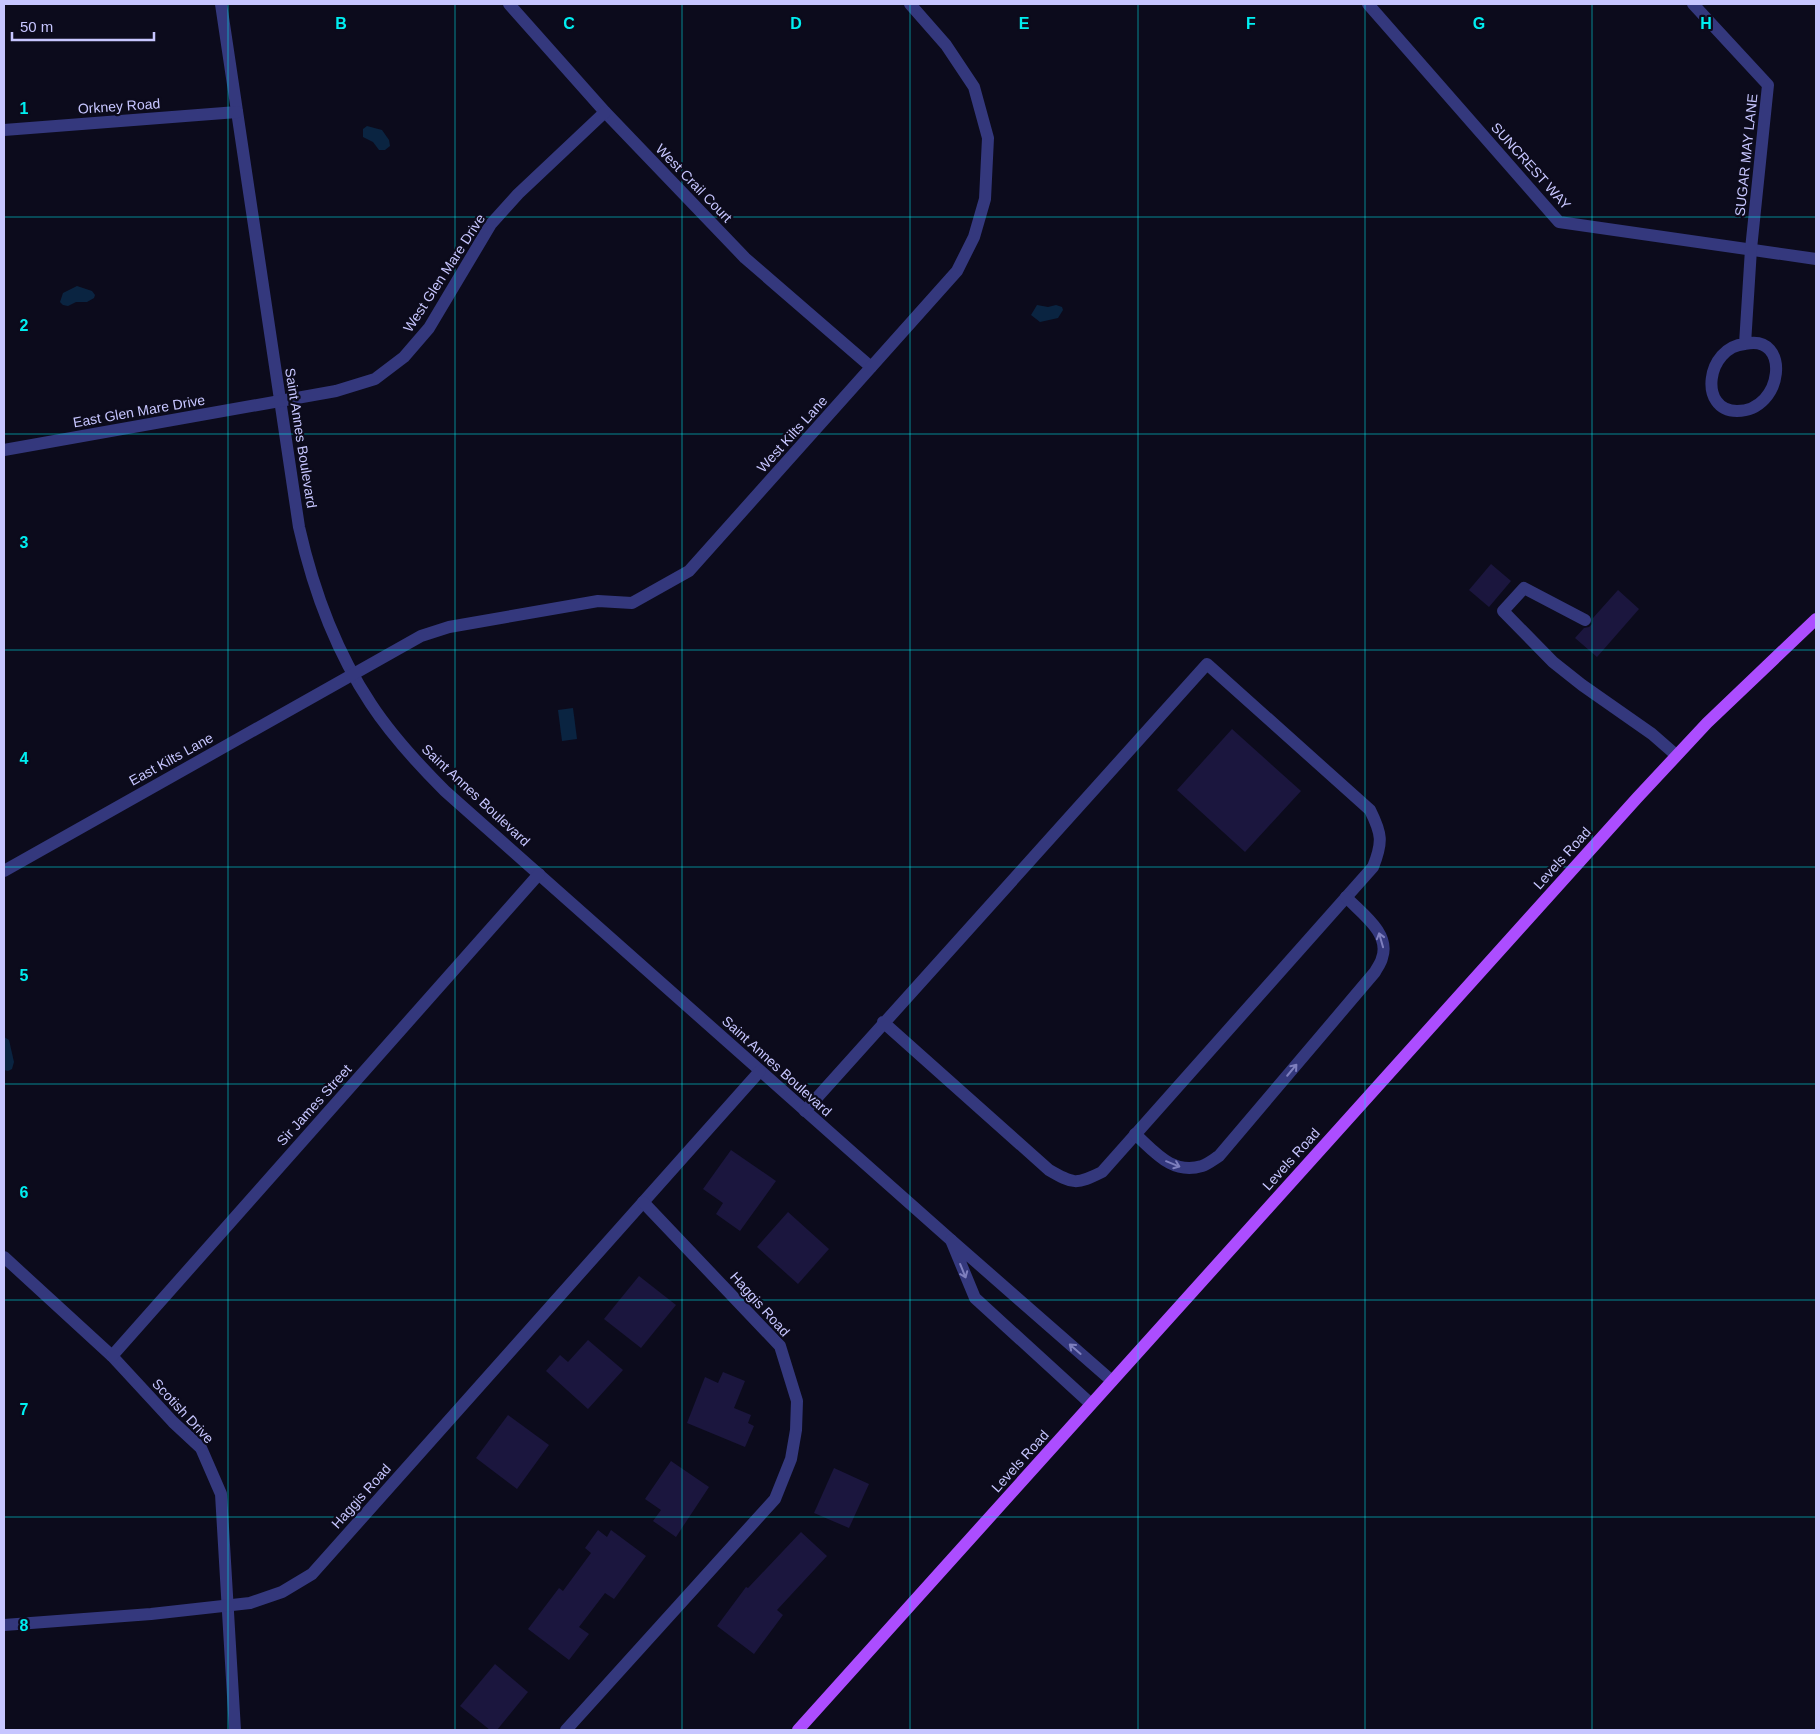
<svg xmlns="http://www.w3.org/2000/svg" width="1820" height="1734" font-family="Helvetica,sans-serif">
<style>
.water{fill:#0a2441}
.building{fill:#1b163e}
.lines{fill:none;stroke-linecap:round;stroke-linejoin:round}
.minor{stroke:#34387d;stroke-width:12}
.major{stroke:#ac4dff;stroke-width:12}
.oneway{stroke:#7e7fbe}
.grid{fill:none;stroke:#00eff1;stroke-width:1;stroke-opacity:0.55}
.labels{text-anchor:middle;stroke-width:4.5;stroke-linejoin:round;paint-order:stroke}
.street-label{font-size:14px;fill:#c7c6ff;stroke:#0c0b1c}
.grid-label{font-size:16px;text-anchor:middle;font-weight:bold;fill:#00eff1;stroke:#0c0b1c;stroke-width:4.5;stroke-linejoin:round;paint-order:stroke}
</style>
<rect width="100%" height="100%" fill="#0c0b1c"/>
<!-- water -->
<g class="water">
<polygon points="367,126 382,130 389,140 390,146 385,150 379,150 373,142 363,137 363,129"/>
<polygon points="77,286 92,291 95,295 94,298 87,302 76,302 68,306 63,305 60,302 63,293"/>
<polygon points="1037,305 1048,307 1056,305 1062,307 1063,310 1058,318 1040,322 1031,315"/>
<polygon points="573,708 577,739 562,741 558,710"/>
<polygon points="4,1037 9,1040 14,1062 12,1069 8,1071 4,1070"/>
</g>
<!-- building -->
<g class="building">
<polygon points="1491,564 1511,581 1489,607 1469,590"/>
<polygon points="1618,590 1639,609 1597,657 1575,638 1584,628 1589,627 1592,624 1593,618"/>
<polygon points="1232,729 1301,791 1245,852 1177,790"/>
<polygon points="731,1150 776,1181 740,1231 716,1214 723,1203 703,1189"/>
<polygon points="788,1212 829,1249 798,1284 757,1247"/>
<polygon points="639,1276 676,1305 641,1348 604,1319"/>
<polygon points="588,1340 623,1370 588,1409 546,1371 560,1355 568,1362"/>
<polygon points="723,1372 745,1381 734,1408 751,1415 748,1423 754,1426 745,1447 687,1423 705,1377 718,1383"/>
<polygon points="508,1415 549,1445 517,1489 476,1458"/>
<polygon points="671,1461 709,1487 676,1537 653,1521 661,1510 645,1499"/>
<polygon points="834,1468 869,1484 849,1528 814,1513"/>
<polygon points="598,1530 607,1537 611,1530 646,1556 614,1599 605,1593 579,1627 589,1634 569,1660 528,1629 559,1588 563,1591 591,1553 585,1548"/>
<polygon points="801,1532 827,1556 777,1610 783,1615 754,1654 717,1626 746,1587 748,1588"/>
<polygon points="495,1664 528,1692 497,1730 490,1730 460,1706"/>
</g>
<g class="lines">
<!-- minor -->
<g class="minor">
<path d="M221,4L299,527C313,589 335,650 371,704C392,736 418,764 445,791L951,1240"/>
<polyline points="509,4 605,112 745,258 871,367"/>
<polyline points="1368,4 1559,222 1816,259"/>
<path d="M1693,4L1768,85L1751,249L1745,344C1791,333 1784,411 1737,411C1698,411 1706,347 1745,344"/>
<polyline points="4,130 237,112"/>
<polyline points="4,450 336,391 375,379 404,357 429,328 491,224 518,194 605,112"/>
<polyline points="1585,620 1524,588 1503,611 1553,662 1582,685 1652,734 1676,755"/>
<polyline points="4,871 421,636 449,627 598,601 632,603 689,571 957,271 974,237 985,199 988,138 974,87 946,45 910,4"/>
<path d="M805,1111L1207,664L1370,810C1382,834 1383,842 1373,867L1102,1172C1076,1185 1073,1184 1049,1170L883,1022"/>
<path d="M1135,1134C1155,1152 1172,1175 1202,1166C1208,1164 1214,1159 1219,1156L1375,972C1377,968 1381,963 1382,958C1391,933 1361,913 1346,897"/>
<polyline points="4,1257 112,1356 173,1422 201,1448 221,1494 235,1730"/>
<polyline points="112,1356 539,874"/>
<polyline points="1091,1404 975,1298 951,1240 1112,1381"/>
<polyline points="4,1625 151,1614 250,1603 282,1592 312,1574 760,1071"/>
<polyline points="566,1730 775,1499 791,1459 796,1430 797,1401 780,1346 643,1202"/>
</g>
<!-- major -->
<polyline class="major" points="798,1730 1637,798 1707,723 1816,619"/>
</g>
<!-- one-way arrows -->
<defs><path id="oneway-shaft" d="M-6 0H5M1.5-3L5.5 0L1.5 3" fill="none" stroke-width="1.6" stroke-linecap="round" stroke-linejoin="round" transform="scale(1.25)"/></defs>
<g class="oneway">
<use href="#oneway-shaft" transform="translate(1381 940) rotate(-106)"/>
<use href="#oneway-shaft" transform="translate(1292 1070) rotate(-50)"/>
<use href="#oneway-shaft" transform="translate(1173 1164) rotate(22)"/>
<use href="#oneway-shaft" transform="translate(963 1271) rotate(68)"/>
<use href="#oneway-shaft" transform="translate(1075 1349) rotate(-139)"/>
</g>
<!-- grid -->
<path class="grid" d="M228,4V1730M455,4V1730M682,4V1730M910,4V1730M1138,4V1730M1365,4V1730M1592,4V1730M4,217H1816M4,434H1816M4,650H1816M4,867H1816M4,1084H1816M4,1300H1816M4,1517H1816"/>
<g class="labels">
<!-- street labels -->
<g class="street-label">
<text transform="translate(119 106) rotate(-4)" y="5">Orkney Road</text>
<text transform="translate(1746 155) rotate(-84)" y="5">SUGAR MAY LANE</text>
<text transform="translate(1531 166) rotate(48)" y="5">SUNCREST WAY</text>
<text transform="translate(694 183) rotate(46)" y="5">West Crail Court</text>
<text transform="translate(444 273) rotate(-57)" y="5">West Glen Mare Drive</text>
<text transform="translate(139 411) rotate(-10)" y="5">East Glen Mare Drive</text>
<text transform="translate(792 434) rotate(-48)" y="5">West Kilts Lane</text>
<text transform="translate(301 438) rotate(81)" y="5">Saint Annes Boulevard</text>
<text transform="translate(171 759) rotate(-29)" y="5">East Kilts Lane</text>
<text transform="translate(476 795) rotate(43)" y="5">Saint Annes Boulevard</text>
<text transform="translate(1562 858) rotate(-48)" y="5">Levels Road</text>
<text transform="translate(777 1066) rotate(42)" y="5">Saint Annes Boulevard</text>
<text transform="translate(314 1105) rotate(-48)" y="5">Sir James Street</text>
<text transform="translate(1291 1159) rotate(-48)" y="5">Levels Road</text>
<text transform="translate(760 1304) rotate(48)" y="5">Haggis Road</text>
<text transform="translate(183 1411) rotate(47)" y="5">Scotish Drive</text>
<text transform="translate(1020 1461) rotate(-48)" y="5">Levels Road</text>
<text transform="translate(361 1496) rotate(-48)" y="5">Haggis Road</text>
</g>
</g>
<g class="grid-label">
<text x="341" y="29">B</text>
<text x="569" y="29">C</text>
<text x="796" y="29">D</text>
<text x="1024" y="29">E</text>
<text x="1251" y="29">F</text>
<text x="1479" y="29">G</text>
<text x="1706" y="29">H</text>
<text x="24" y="114">1</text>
<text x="24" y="331">2</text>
<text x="24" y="548">3</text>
<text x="24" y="764">4</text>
<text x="24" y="981">5</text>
<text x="24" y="1198">6</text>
<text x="24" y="1415">7</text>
<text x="24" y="1631">8</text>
</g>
<!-- border -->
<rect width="1820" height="1734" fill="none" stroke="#c7c6ff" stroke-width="10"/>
<!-- scale -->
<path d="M12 32v8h142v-8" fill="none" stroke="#c7c6ff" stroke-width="2.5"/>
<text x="20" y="32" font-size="15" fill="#c7c6ff" stroke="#0c0b1c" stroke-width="4" paint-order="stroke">50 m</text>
</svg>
